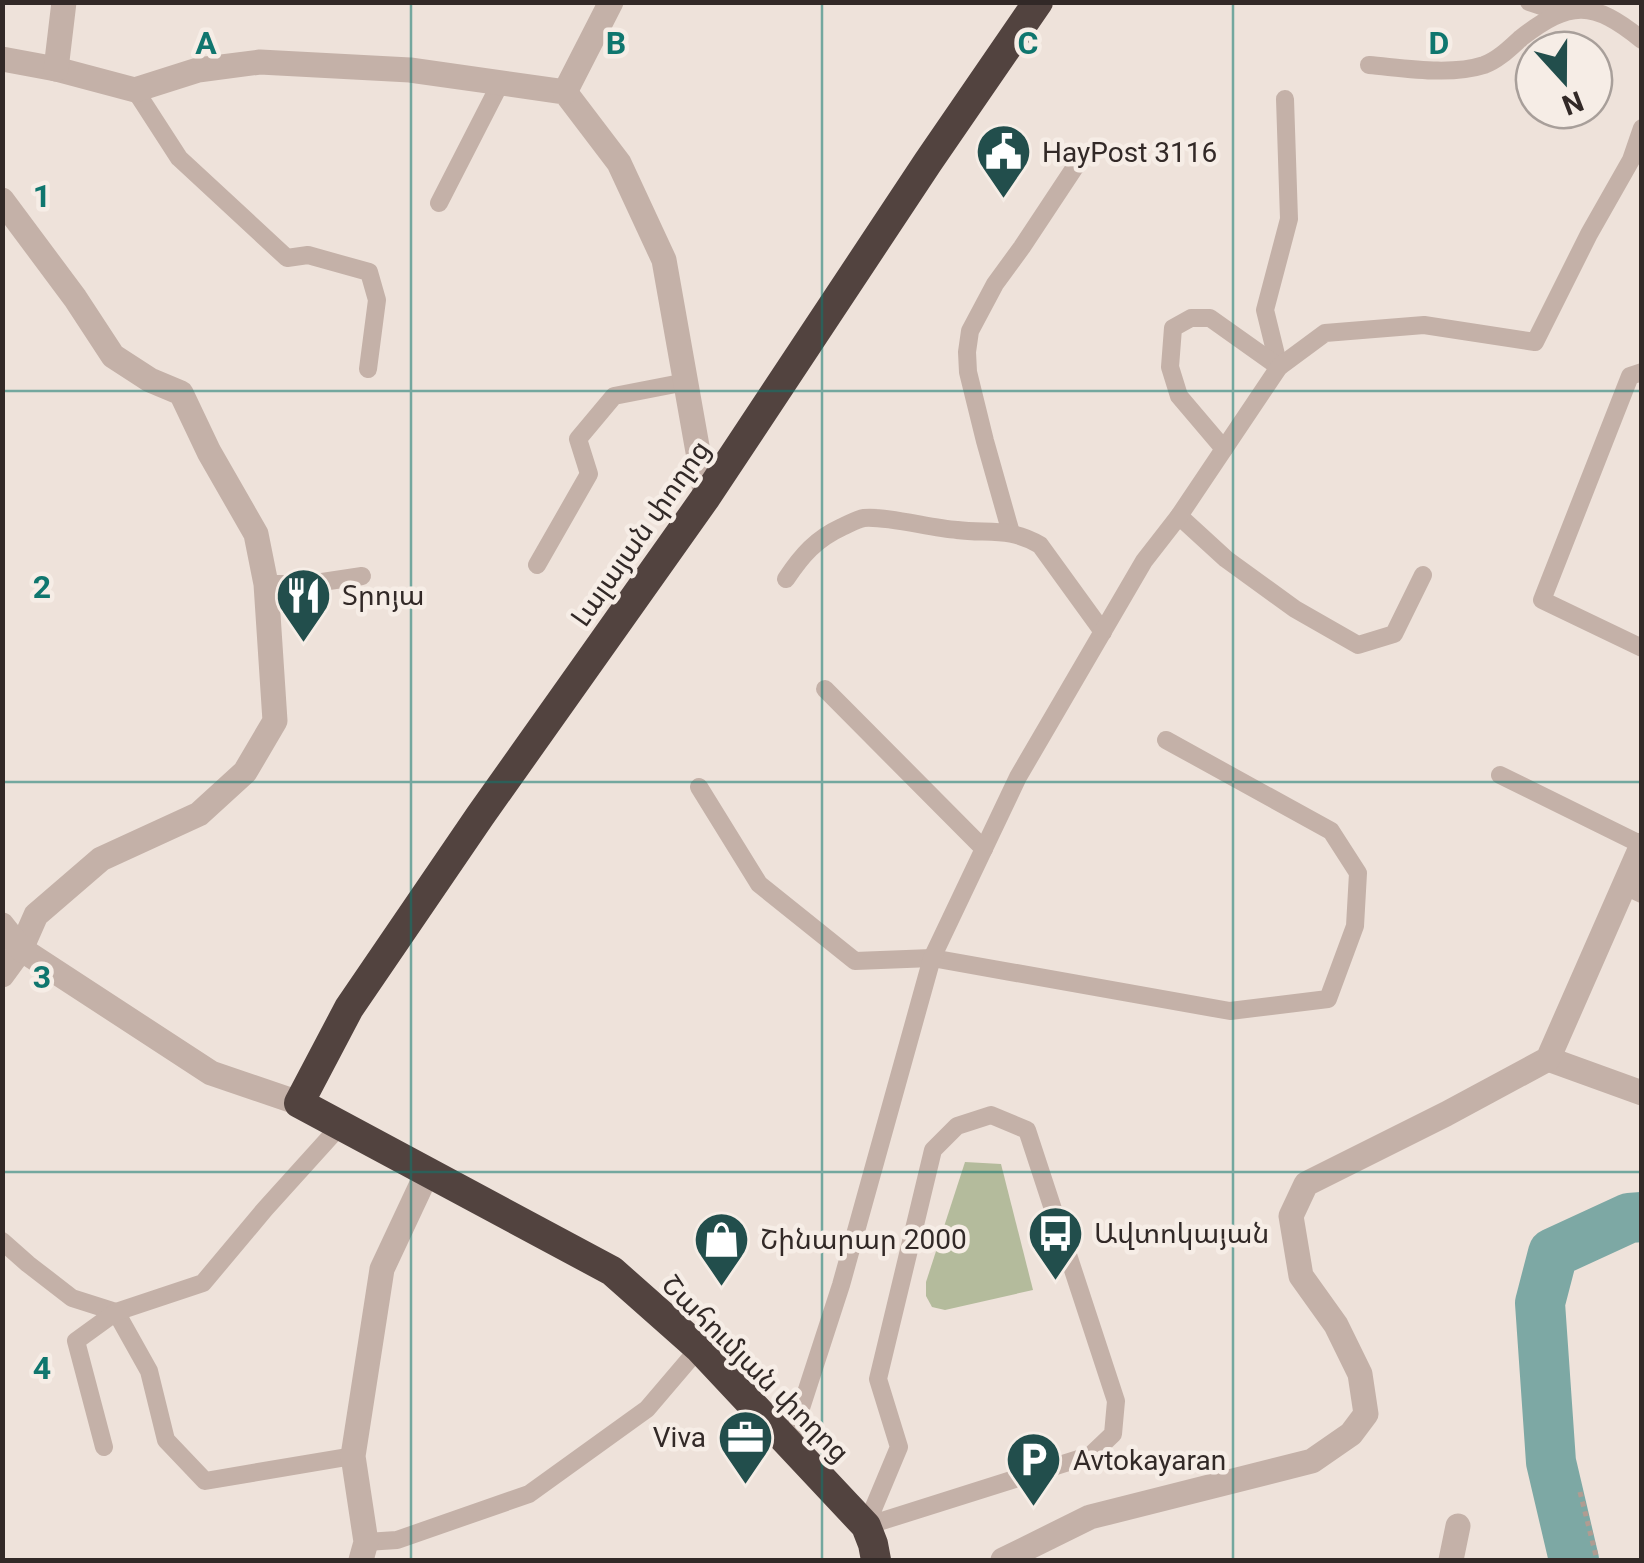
<svg xmlns="http://www.w3.org/2000/svg" width="1644" height="1563" font-family="Roboto,'Noto Sans Armenian',sans-serif">
<style>
.green{fill:#b4bb9c}
.lines{fill:none;stroke-linecap:round;stroke-linejoin:round}
.river{stroke:#7da8a4;stroke-width:50}
.path{stroke:#b09c92;stroke-width:5;stroke-dasharray:5 5;stroke-linecap:butt}
.lane{stroke:#c4b1a8;stroke-width:18}
.street{stroke:#c4b1a8;stroke-width:25}
.highway{stroke:#52433f;stroke-width:30}
.grid{fill:none;stroke:#0f766e;stroke-width:2.5;stroke-opacity:0.55}
.labels{text-anchor:middle;stroke-width:9;stroke-linejoin:round;paint-order:stroke}
.poi-label{font-size:28px;fill:#322927;stroke:#f6ede6;text-anchor:start}
.street-label{font-size:28px;fill:#322927;stroke:#f6ede6}
.grid-label{font-size:32px;text-anchor:middle;font-weight:bold;fill:#0f766e;stroke:#f6ede6;stroke-width:9;stroke-linejoin:round;paint-order:stroke}
</style>
<rect width="100%" height="100%" fill="#eee2da"/>
<!-- green -->
<polygon class="green" points="965,1162 1001,1164 1033,1290 945,1310 932,1307 926,1296 926,1282"/>
<g class="lines">
<!-- river -->
<polyline class="river" points="1574,1560 1551,1462 1540,1303 1553,1253 1629,1218 1642,1217"/>
<!-- path -->
<polyline class="path" points="1580,1492 1597,1560"/>
<!-- lane -->
<g class="lane">
<polyline points="1529,2 1559,12"/>
<path d="M1369,65C1404,68 1450,76 1484,65C1498,60 1510,48 1521,38C1570,0 1593,0 1642,40"/>
<polyline points="135,90 179,158 287,258 308,255 369,272 377,300 368,369"/>
<polyline points="439,203 501,82"/>
<polyline points="1279,367 1265,310 1289,219 1285,99"/>
<polyline points="1642,372 1630,376 1542,600 1642,648"/>
<polyline points="1224,449 1179,396 1170,367 1173,328 1191,318 1210,318 1279,367"/>
<polyline points="1179,516 1226,559 1295,609 1358,645 1394,634 1423,575"/>
<polyline points="1011,533 985,441 968,372 967,352 970,331 995,284 1022,247 1075,167"/>
<polyline points="537,565 589,474 578,439 614,396 686,382"/>
<path d="M786,579C802,555 816,539 842,527C849,524 857,519 864,518C888,516 930,528 957,530C988,534 1010,527 1040,545L1103,632"/>
<polyline points="266,584 309,584 362,576"/>
<polyline points="825,689 984,849"/>
<polyline points="1500,775 1642,845"/>
<polyline points="699,787 759,884 855,961 932,958 1230,1011 1328,999 1355,926 1358,873 1331,831 1166,740"/>
<polyline points="1623,885 1642,894"/>
<polygon points="991,1115 1027,1130 1116,1401 1113,1434 1091,1455 866,1526 899,1447 878,1379 933,1150 957,1126"/>
<polyline points="2,1241 28,1264 72,1298 116,1312"/>
<polyline points="116,1312 149,1371 166,1440 205,1481 353,1456"/>
<polyline points="789,1445 841,1285 932,958 1018,777 1144,561 1179,516 1279,367 1325,333 1424,325 1535,342 1589,234 1631,160 1642,128"/>
<polyline points="104,1447 76,1341 116,1312 203,1283 265,1209 340,1126"/>
<polyline points="366,1542 397,1540 529,1494 647,1409 699,1348"/>
</g>
<!-- street -->
<g class="street">
<polyline points="2,59 56,69 135,90 198,70 260,62 410,70 565,92 619,163 664,260 706,497"/>
<polyline points="56,69 64,2"/>
<polyline points="565,92 611,2"/>
<polyline points="2,200 75,298 113,356 150,380 181,393 209,452 256,534 266,584 275,721 245,772 199,814 101,859 36,915 21,949 2,975"/>
<polyline points="2,925 21,949 211,1073 299,1103"/>
<polyline points="1548,1059 1642,1093"/>
<polyline points="361,1560 366,1542 353,1456 382,1269 427,1173"/>
<polyline points="1003,1560 1090,1517 1312,1461 1351,1434 1366,1414 1360,1374 1336,1325 1301,1276 1291,1216 1306,1184 1446,1114 1548,1059 1642,845"/>
<polyline points="1451,1560 1458,1526"/>
</g>
<!-- highway -->
<polyline class="highway" points="876,1560 873,1544 866,1526 699,1348 612,1271 299,1103 349,1008 480,816 706,497 928,162 1038,2"/>
</g>
<!-- grid -->
<path class="grid" d="M411,2V1560M822,2V1560M1233,2V1560M2,391H1642M2,782H1642M2,1172H1642"/>
<!-- icons -->
<defs>
<symbol id="civic-pin" viewBox="-11 -11 22 30"><path d="M0 17L-7.5 6A9.5 9.5 0 1 1 7.5 6Z" fill="#224e4c" stroke="#f6ede6"/><path d="M-.6-6.5H3V-4.5H.6V-3L4-1V1h2V6H-6V1h2V-1L-.6-3ZM-1.2 2.5V6h2.4V2.5Z" fill="#fff"/></symbol>
<symbol id="restaurant-pin" viewBox="-11 -11 22 30"><path d="M0 17L-7.5 6A9.5 9.5 0 1 1 7.5 6Z" fill="#224e4c" stroke="#f6ede6"/><path d="M-5-6h1v4h1v-4h1v4h1v-4h1v5L-1.5 .5V6h-2V.5L-5-1ZM5-6V6H3V1.5H1.5Q1.5-4 5-6Z" fill="#fff"/></symbol>
<symbol id="bus-pin" viewBox="-11 -11 22 30"><path d="M0 17L-7.5 6A9.5 9.5 0 1 1 7.5 6Z" fill="#224e4c" stroke="#f6ede6"/><path d="M-5-6H5V4H4V6H2V4H-2V6H-4V4H-5ZM-3.5-4V0h7V-4ZM-3.5 1.2v1.5H-2V1.2ZM2 1.2v1.5H3.5V1.2Z" fill="#fff"/></symbol>
<symbol id="shop-pin" viewBox="-11 -11 22 30"><path d="M0 17L-7.5 6A9.5 9.5 0 1 1 7.5 6Z" fill="#224e4c" stroke="#f6ede6"/><path d="M-5-2.5h2.3a2.7 3.5 0 0 1 5.4 0H5L5.5 6h-11ZM-1.5-2.5h3a1.5 2.3 0 0 0-3 0Z" fill="#fff"/></symbol>
<symbol id="office-pin" viewBox="-11 -11 22 30"><path d="M0 17L-7.5 6A9.5 9.5 0 1 1 7.5 6Z" fill="#224e4c" stroke="#f6ede6"/><path d="M-6-3h4V-5.5h4V-3h4V5H-6ZM-1-4.5V-3h2v-1.5ZM-6 0V1H6V0Z" fill="#fff"/></symbol>
<symbol id="parking-pin" viewBox="-11 -11 22 30"><path d="M0 17L-7.5 6A9.5 9.5 0 1 1 7.5 6Z" fill="#224e4c" stroke="#f6ede6"/><path d="M-3.5-5.5H1a3.5 3.5 0 0 1 0 7H-1V5.5H-3.5ZM-1-3.4V-.6H.8a1.4 1.4 0 0 0 0-2.8Z" fill="#fff"/></symbol>
</defs>
<g fill-rule="evenodd">
<use href="#civic-pin" x="972" y="120" width="63" height="86"/>
<use href="#restaurant-pin" x="272" y="564" width="63" height="86"/>
<use href="#bus-pin" x="1024" y="1202" width="63" height="86"/>
<use href="#shop-pin" x="690" y="1208" width="63" height="86"/>
<use href="#office-pin" x="714" y="1406" width="63" height="86"/>
<use href="#parking-pin" x="1002" y="1428" width="63" height="86"/>
</g>
<g class="labels">
<!-- poi labels -->
<g class="poi-label">
<text x="1042" y="162">HayPost 3116</text>
<text x="342" y="605">Տրոյա</text>
<text x="1094" y="1243">Ավտոկայան</text>
<text x="760" y="1249">Շինարար 2000</text>
<text x="706" y="1447" text-anchor="end">Viva</text>
<text x="1073" y="1470">Avtokayaran</text>
</g>
<!-- street labels -->
<g class="street-label">
<text transform="translate(640 533) rotate(-55)" y="10">Լալայան փողոց</text>
<text transform="translate(756 1368) rotate(45)" y="10">Շահումյան փողոց</text>
</g>
</g>
<g class="grid-label">
<text x="206" y="54">A</text>
<text x="616" y="54">B</text>
<text x="1028" y="54">C</text>
<text x="1439" y="54">D</text>
<text x="42" y="207">1</text>
<text x="42" y="598">2</text>
<text x="42" y="988">3</text>
<text x="42" y="1379">4</text>
</g>
<!-- border -->
<rect width="1644" height="1563" fill="none" stroke="#322927" stroke-width="10"/>
<!-- north arrow -->
<g transform="translate(1564 80) rotate(159)"><circle r="48" fill="#f6ede6" stroke="#a89f9a" stroke-width="2.5"/>
<path d="M0-8L18 38L0 25L-18 38Z" fill="#224e4c"/>
<text y="-15" font-size="28" font-weight="bold" text-anchor="middle" fill="#322927">N</text>
</g>
</svg>
